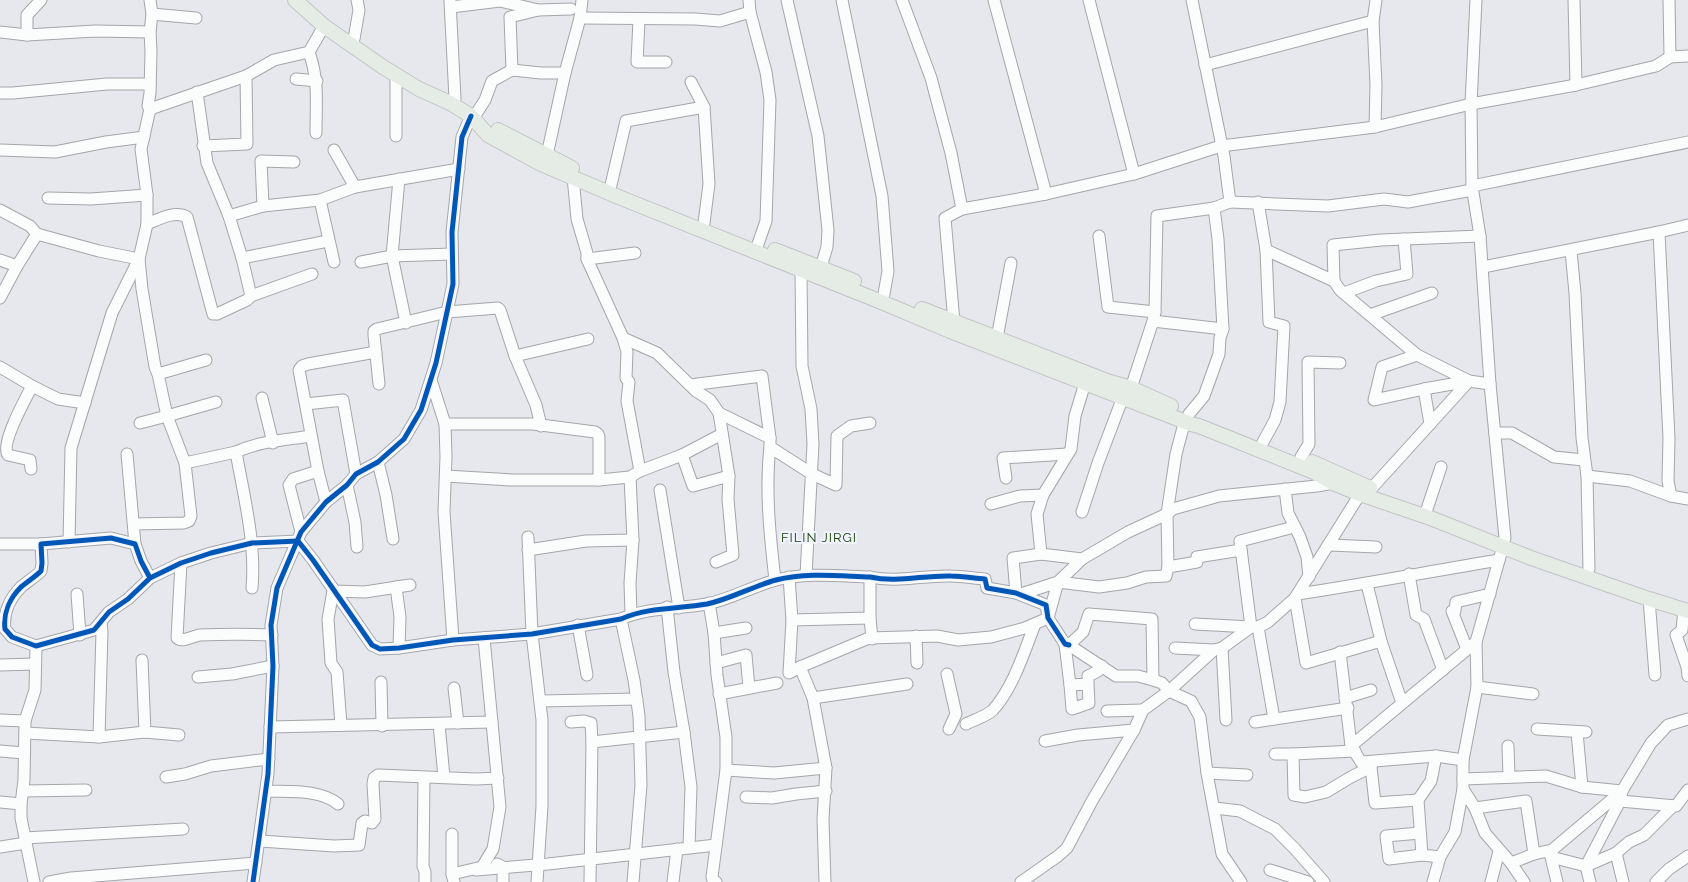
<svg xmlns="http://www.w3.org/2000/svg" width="1688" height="882" font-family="Raleway,sans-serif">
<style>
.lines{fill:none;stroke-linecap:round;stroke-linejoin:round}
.minor-casing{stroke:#a5a5aa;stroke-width:13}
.major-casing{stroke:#c2c3c5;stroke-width:16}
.minor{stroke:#fbfcfc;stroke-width:11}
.major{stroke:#e5ebe5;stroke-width:14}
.cycleway-casing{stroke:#f1f3fe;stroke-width:8}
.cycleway{stroke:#0057b8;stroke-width:5}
.labels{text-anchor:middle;stroke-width:4;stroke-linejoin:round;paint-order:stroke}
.neighbourhood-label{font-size:13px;letter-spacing:1px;fill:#184204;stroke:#f1f3fe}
</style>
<rect width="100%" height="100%" fill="#e7e8ee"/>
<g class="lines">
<defs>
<g id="minor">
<path d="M150,0L152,14L150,32L151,51L150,93L148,106L150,109L141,149L147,195V224L139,259L142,289L155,367L158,374L167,416L185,463L236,452C244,497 256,543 252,588"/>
<polyline points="787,0 818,136 828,230 827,247 821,267"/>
<polyline points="842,0 882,196 888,271 884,294"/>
<polyline points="902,0 931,78 951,153 962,209 945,218 954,322"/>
<polyline points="994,0 1046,194"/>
<polyline points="1089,0 1134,174"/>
<polyline points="1476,0 1471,104 1472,186 1480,236 1490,384 1505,538"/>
<polyline points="1574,0 1576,85"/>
<polyline points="1669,0 1670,57"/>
<polyline points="450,1 455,99"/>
<polyline points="451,7 500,1 538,10 571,9"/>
<polyline points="750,12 766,72 770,100 766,221 758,244"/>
<polyline points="152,14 196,18"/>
<polyline points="580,18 695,19 720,21 750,12 749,0"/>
<polyline points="639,20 637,62 666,62"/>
<polyline points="1373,21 1376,85 1375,127"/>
<polyline points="0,32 27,35 95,31 150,32"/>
<polyline points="27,35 27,15 41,0"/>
<polyline points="354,39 359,10 357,0"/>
<path d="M309,52C319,80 316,104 316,133"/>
<polyline points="1205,65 1373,21 1376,0"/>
<polyline points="512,70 541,73 565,73"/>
<polyline points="396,75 396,136"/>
<polyline points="296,79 317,81"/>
<polyline points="691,82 704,107"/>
<polyline points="0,93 13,93 107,84 150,84"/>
<polyline points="150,109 246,76 274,60 309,52 324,26"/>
<polyline points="474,117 485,100 492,81 512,70 510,17 538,10"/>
<polyline points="203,146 247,144 246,76"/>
<polyline points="0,150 55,152 106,142 144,137"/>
<polyline points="334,150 355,187"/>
<polyline points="547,155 565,73 580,18 582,0"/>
<polyline points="573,177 577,219 587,253 587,259 623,338 657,353 696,391 710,400 719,413 770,438 770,447 812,474 836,485 837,436 851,426 870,423"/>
<polyline points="399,179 392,256 406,323"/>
<polyline points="611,185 626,121 704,107 709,184 704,223"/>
<polyline points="1472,186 1688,142"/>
<polyline points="48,198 91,199 147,195"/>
<polyline points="320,200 334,262"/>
<polyline points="1230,202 1328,206 1384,199 1408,202 1472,190"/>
<polyline points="1258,202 1266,250 1269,322 1284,326 1280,402 1275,420 1263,442"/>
<polyline points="263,206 261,161 294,162"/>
<polyline points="962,209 1046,194 1134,174 1221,146 1375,127 1471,104 1576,85 1656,66 1670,57 1688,56"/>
<polyline points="0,210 30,226 37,234 99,251 139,259 112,313 71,448 69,542"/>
<polyline points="229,216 263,206 320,200 355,187 459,169"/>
<path d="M147,224C159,219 175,210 187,217L213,314H217L247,300L251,296L242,258L229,216L207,163L197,92"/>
<polyline points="1099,236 1108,307 1155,312"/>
<polyline points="1266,250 1334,281 1340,290 1417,355 1469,381 1424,389"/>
<polyline points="1571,251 1575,293 1582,438 1587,476 1589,569"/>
<polyline points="242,258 328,241"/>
<polyline points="587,259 635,253"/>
<polyline points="0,260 17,266"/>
<polyline points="361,262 392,256 452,254"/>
<polyline points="1483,267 1659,232"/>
<polyline points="801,270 802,366 811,409 813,444 806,575"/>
<polyline points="1334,281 1333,245 1381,240 1480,236"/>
<polyline points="1344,293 1376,281 1407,274 1404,239"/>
<polyline points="251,296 312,274"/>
<polyline points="0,298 17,266 37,234"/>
<polyline points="1370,315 1432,293"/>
<polyline points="1153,321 1223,329"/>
<polyline points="623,338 627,352 626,378 629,382 627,401 640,471"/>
<polyline points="997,338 1011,263"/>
<polyline points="1417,355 1382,367 1374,400 1424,389 1430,424"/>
<polyline points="515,356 588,339"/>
<polyline points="0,367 32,386 58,399 85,403"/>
<polyline points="158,374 206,360"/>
<polyline points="431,380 445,424 446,457 444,512 453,640"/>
<polyline points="379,384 374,335 374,331 377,329 447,312 498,308 500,310 515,356 536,405 541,426"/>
<polyline points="690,385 762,376 770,438"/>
<polyline points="1131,388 1153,321 1155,312 1157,216 1214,208"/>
<polyline points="262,398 273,443"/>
<polyline points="306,404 343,400 356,474"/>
<polyline points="1189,414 1204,396 1219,354 1220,338 1223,329 1218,239 1214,208 1230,202 1224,156 1192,0"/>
<polyline points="140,423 167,416 216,402"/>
<polyline points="445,424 533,424 595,432 598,434 599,437 599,480"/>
<polyline points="1495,433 1512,433 1554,457 1584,460"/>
<path d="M770,447C765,491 770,536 775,580"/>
<path d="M236,452C260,441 285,440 311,436"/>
<polyline points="127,454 135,544"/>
<polyline points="682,455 693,486 729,476"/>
<polyline points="1301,457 1309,444 1308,362 1340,363"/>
<polyline points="378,462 386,495 393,539"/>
<path d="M31,469L30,460L8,455C0,444 26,398 32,386"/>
<polyline points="446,476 512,480 599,480 630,477 640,471 682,455 722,434"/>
<polyline points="1587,476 1630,481 1671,496 1688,499"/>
<polyline points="630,477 633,540 630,583 631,614"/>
<polyline points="1006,478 1003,458 1067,454"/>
<polyline points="347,485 355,522 357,547"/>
<polyline points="1285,489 1288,513 1300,537 1307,557 1309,577"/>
<polyline points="1371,489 1469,381 1490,384"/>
<polyline points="660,490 679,608"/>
<polyline points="1671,496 1668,481 1669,438 1659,232 1688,225"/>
<polyline points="326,502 318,471 299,370 302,366 308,364 376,352"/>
<polyline points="991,504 1020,496 1043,495"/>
<polyline points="1427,509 1441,467"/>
<polyline points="1082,512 1098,463 1123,397"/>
<polyline points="134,524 184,523 189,521 191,516 185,463"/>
<polyline points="301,532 289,485 293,479 318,471"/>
<polyline points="528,537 532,634 542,720 542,806 537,882"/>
<polyline points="0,544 41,544"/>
<polyline points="1330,545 1376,547"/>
<polyline points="528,550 586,541 633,540"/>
<polyline points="1041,554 1037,514 1043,495 1071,449 1075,416 1085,383"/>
<polyline points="716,562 733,555 728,499 729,476 719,413"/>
<path d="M181,563L177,638C183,643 192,636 200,635C224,634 248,634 272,635"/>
<polyline points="1168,567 1197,562 1197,557 1241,550"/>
<polyline points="1409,574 1416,615 1424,619 1443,670"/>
<polyline points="789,577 792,620 789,673 800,667 813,698 826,768 823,819 825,882"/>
<polyline points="870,577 870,618 872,639"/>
<path d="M150,578L141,561L135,544L111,538L41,544L42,563L41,571C35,577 28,581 21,587C10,598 3,613 5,629L12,637L36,646L94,630L109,612L128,599L150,578L181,563L211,553L252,543L298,541L313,560L372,645L380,649L399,648L453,640L532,634L621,619C648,607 678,609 707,604C731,599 753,586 776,580C807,572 839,576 870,577C897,583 924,575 951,576C962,576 973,578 985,579L987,588L1016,593L1046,605L1048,618L1065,644L1069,645"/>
<polyline points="1367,584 1381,641 1402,703"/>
<polyline points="396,587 400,617 399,648"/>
<polyline points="1016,593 1013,558 1041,554 1082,559"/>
<polyline points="77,594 80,635"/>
<polyline points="1021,594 1058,582 1099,587 1127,583 1146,577 1166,576 1168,567 1167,514 1176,454 1185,420"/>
<path d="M1298,594C1365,584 1432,571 1499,560"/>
<polyline points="1295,598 1306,663 1381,641"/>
<polyline points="1649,599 1655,675"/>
<polyline points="709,603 714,633 717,675 726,737 726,770 712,877 713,881 716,882"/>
<polyline points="667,607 674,672 684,732 691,787 689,847"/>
<polyline points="1684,610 1682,630 1676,635 1687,667 1688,676"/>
<polyline points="621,619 634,680 639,716 641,785 633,882"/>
<polyline points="792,620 870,618"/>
<polyline points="1195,624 1251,627 1240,541 1294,527"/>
<polyline points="578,625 587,675"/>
<polyline points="1258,627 1274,719"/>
<polyline points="714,633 746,628"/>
<polyline points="916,636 917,663"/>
<polyline points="1065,644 1070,685"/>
<polyline points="1175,648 1214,650"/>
<polyline points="1222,648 1226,720"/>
<polyline points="1467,649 1452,611 1455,611 1456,602 1490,594"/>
<polyline points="1340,652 1351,746 1361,762 1371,767 1375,803 1418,800"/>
<polyline points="142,660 145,732"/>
<polyline points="716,663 746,655 749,688"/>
<polyline points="0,665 35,664"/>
<polyline points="800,667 869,638 937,636 958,640 991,637 1025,628 1048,618 1058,582 1082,559 1128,532 1167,514 1173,509 1219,496 1317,486 1333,483"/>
<polyline points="947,674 956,714 949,729"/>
<polyline points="198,677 232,674 273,666"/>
<polyline points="1153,680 1152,619 1089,614 1083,632 1069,645 1116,676 1138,676 1153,680 1162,683 1169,691 1191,701 1200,717 1207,773 1222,854 1241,882"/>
<polyline points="381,682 382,726"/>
<polyline points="1088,684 1089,703 1072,709 1070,685 1088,684 1088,676 1098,671 1102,666"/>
<polyline points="1477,687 1533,694"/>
<polyline points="454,688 458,723"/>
<polyline points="719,694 777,683"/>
<polyline points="813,698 907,684"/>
<polyline points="1345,698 1371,690"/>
<polyline points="541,701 637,699"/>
<polyline points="1107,711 1143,710"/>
<polyline points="0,720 25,721"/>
<polyline points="571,722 584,721 591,723 592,742"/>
<polyline points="1255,722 1348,708"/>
<polyline points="439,724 444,777"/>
<path d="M966,724C974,720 987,716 993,710C1014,686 1024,652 1035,624"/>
<polyline points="341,725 337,672 331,663 328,619 333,591 365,592 410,585"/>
<polyline points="270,727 492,722"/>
<polyline points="1537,729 1586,732"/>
<polyline points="1577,732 1582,787"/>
<polyline points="25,733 99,737 145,732 179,735"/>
<polyline points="99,737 102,631 101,623"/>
<polyline points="1045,741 1078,735 1134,730"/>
<polyline points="1351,746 1476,642"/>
<polyline points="1508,746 1509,777"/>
<polyline points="0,751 24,753"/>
<polyline points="1275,754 1293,754 1294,795 1305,797 1326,792 1351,777 1371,767"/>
<polyline points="1293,754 1355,751"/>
<polyline points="1436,756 1431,781 1418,800 1422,855 1440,857"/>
<polyline points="1362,762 1436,756 1463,760"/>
<polyline points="726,770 774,773 826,768"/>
<polyline points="1207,773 1247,775"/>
<polyline points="166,777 185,774 211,766 269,759"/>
<polyline points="424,778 423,866 425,872 425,882"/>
<polyline points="1463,779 1546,776 1582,787 1622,791"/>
<polyline points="1463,789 1475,808 1485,833 1511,863 1524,882"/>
<polyline points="23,791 86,790"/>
<path d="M267,791C289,792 320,789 338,804"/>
<polyline points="746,797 772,798 796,794 826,791"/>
<polyline points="1620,801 1676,806 1688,790"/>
<polyline points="0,802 21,804"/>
<polyline points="1215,808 1240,811 1275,829 1295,849 1324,882"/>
<polyline points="1475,808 1526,801 1534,854 1511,863"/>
<polyline points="1420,833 1386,836 1389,859 1422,855"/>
<polyline points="452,834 452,874 454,882"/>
<polyline points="25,838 183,829"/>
<polyline points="260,841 334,846 359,845 362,823 365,821 372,823 375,819 373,784 374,778 378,775 476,779 498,778"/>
<polyline points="0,847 26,843"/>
<polyline points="1551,851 1551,857 1557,882"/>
<polyline points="1534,854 1552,850 1622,791 1651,743 1668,725 1688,719"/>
<polyline points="1551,857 1586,866 1616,853"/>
<polyline points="497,864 503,867 503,882"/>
<polyline points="476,870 548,864 716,845"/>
<polyline points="1270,870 1308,882"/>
<polyline points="452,874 482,867 493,849 500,807 484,638"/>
<polyline points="34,882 21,818 21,804 24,780 25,721 35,690 36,646"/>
<polyline points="49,882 71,878 256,863"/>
<polyline points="253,882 268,774 273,666 271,625 277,588 301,532 326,502 347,485 356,474 378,462 404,439 421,410 436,363 453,284 452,232 462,137 471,116"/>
<polyline points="590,882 592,742 684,732"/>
<polyline points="673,882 677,849"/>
<polyline points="1021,882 1058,856 1067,848 1092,801 1134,730 1143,710 1169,691 1214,650 1222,648 1251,627 1258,627 1268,622 1295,598 1360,494"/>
<polyline points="1433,882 1440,857 1455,832 1463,789 1463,760 1477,687 1476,642 1503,546"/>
<polyline points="1491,882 1499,851"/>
<polyline points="1590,882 1586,866 1620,801 1622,791"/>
<polyline points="1623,882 1616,853 1629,842 1644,835 1673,806"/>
<polyline points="1656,882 1669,869 1688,856"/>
</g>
<g id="major">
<polyline points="295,0 324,26 383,67 419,89 450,103 471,116 488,135 541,164 621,198 879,301 950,331 1191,424 1199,426 1314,472 1333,483 1360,494 1433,519 1531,558 1649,599 1688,611"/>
<polyline points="498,130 572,168"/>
<polyline points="775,250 854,281"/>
<polyline points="922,309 1107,381 1131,388 1171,406"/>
<polyline points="1312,462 1370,488"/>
</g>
</defs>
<!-- minor casing -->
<use href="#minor" class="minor-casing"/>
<!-- major casing -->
<use href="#major" class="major-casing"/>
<!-- minor -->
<use href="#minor" class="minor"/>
<!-- major -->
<use href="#major" class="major"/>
<defs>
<g id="cycleway">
<path d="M150,578L141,561L135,544L111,538L41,544L42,563L41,571C35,577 28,581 21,587C10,598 3,613 5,629L12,637L36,646L94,630L109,612L128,599L150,578L181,563L211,553L252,543L298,541L313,560L372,645L380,649L399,648L453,640L532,634L621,619C648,607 678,609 707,604C731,599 753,586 776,580C807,572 839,576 870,577C897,583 924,575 951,576C962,576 973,578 985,579L987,588L1016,593L1046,605L1048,618L1065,644L1069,645"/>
<polyline points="253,882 268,774 273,666 271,625 277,588 301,532 326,502 347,485 356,474 378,462 404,439 421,410 436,363 453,284 452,232 462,137 471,116"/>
</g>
</defs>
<!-- cycleway casing -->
<use href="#cycleway" class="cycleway-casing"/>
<!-- cycleway -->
<use href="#cycleway" class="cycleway"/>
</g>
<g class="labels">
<!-- neighbourhood labels -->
<g class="neighbourhood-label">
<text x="819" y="542">FILIN JIRGI</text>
</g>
</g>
</svg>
